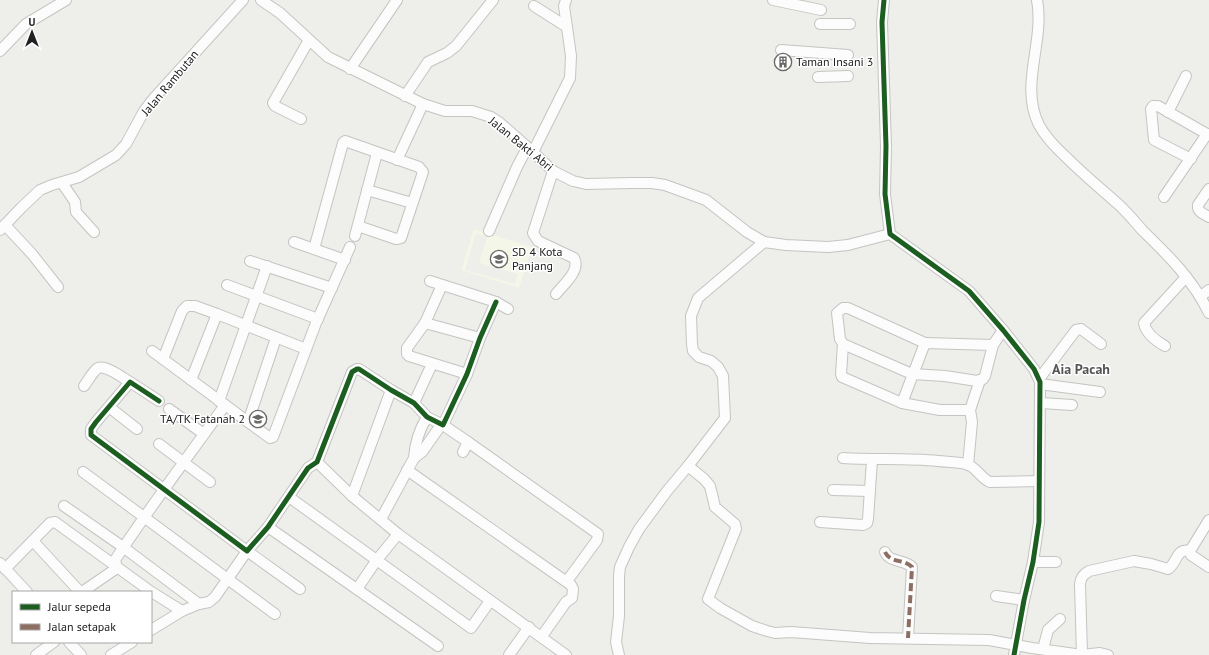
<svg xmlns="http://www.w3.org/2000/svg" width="1209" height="655" font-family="'PT Sans',sans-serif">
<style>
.education{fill:#f4f6e7;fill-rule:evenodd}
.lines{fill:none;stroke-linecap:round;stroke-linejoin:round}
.minor-casing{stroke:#c4c4c2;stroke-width:12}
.minor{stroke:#fcfcfc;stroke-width:10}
.quiet{stroke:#8d6e63;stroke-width:4;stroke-dasharray:8 4;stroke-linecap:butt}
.cycleway-casing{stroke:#fff;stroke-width:8}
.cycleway{stroke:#1b5e20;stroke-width:5}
.labels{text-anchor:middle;stroke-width:3;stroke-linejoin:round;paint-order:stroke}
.poi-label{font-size:12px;fill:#212121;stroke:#fff;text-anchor:start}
.street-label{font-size:12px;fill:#212121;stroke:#fff}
.quarter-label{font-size:14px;font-weight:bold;fill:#545454;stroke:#fff}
</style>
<rect width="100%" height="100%" fill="#eeeeea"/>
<!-- education -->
<path class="education" d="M474,229L532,247L519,288L461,270ZM476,233L487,237L479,263L518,274L515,284L465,270Z"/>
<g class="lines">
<defs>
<g id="minor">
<polyline points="261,0 280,13 328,57 423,104 445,111 472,111 491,117 500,123 533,152 553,171 573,181 586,184 632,183 652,183 665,185 706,200 747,232 764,242 786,245 828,247 848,245 890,234"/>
<polyline points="773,0 821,10"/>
<polyline points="884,0 882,22 886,146 885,194 890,234 969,291 1003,330 1034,369 1040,382 1039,522 1033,562 1024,600 1014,655"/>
<path d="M1037,0C1045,42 1019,85 1039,125C1046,138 1056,148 1067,158C1083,174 1101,189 1118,204C1127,212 1135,222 1143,231C1169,256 1193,280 1209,313"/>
<polyline points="534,6 567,27"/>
<polyline points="820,24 850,24"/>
<polyline points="781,50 848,55"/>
<polyline points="0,51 26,24 66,0"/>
<polyline points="350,69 397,0"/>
<polyline points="818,77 848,76"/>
<polyline points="405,96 428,62 447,53 456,46 493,0"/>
<polyline points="1168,112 1186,76"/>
<polyline points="301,119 275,106 273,103 309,40"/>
<polyline points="533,152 570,78 571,56 564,6 566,0"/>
<polyline points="1191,159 1154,140 1151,109 1153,106 1158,106 1207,134"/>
<polyline points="397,160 423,104"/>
<path d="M553,171L533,233L538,241L574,258C581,270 564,284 556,294"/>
<polyline points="62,183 75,202 76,212 94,232"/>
<path d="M1209,189L1198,205C1197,212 1204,214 1209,217"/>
<polyline points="367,190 412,203"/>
<polyline points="1164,197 1207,134 1209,135"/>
<polyline points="5,225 32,254 58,287"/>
<polyline points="0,230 21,208 40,190 52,185 79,177 116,155 126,144 144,111 154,98 243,0"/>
<polyline points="489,231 517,167 527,148"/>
<polyline points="355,236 377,153"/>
<polyline points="294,242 345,260"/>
<polyline points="314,249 343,143 345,141 419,167 423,172 401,238 396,239 358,226"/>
<polyline points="250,261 332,288"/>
<polyline points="430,281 496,302 508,309"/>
<polyline points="227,285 318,319"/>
<polyline points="442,285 425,323 480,338"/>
<polyline points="1201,296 1209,290"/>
<polyline points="425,323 407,348 407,354 409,356 467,374"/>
<polyline points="925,343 848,308 843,308 837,313 840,339 843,344 841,374 842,377 902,403 940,410 970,410"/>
<polyline points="843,344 912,374 945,376 977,381 983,379 985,376 993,345 1003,330"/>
<path d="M1165,346C1156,341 1146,334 1144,323L1186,277"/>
<polyline points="152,351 270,438 273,437 316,323 350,247"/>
<polyline points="163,359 182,311 187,306 195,306 217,314 306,349"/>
<polyline points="1039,379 1076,330 1081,329 1101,344"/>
<polyline points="191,380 217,314"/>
<polyline points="1040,384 1100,392"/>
<path d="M84,386C88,381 93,371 98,368C106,365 123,378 130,382"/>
<polyline points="159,401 130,382 96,422 91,429 91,435 247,551 268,527 308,468 317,462 352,372 357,369 359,369 391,390 414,403 427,417 443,425 467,374 480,338 496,302"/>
<polyline points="219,401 267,266"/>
<polyline points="414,403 432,364"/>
<polyline points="902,403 925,343 993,345"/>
<polyline points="1041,403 1072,405"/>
<polyline points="109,407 137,429"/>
<polyline points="169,409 204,434"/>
<polyline points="248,422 276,338"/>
<polyline points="443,425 468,442 463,452"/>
<polyline points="468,442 598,534 597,540 567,581"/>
<polyline points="159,444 210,482"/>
<path d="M414,458C415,443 419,430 427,417"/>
<path d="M843,458C875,460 907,458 938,461C947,462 957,462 966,464C977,467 980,478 990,482L1039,481"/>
<polyline points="317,462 352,496 398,534 566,655"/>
<polyline points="968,465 972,422 970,410 980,380"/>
<polyline points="688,466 704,479 710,486 715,507 735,524 736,529 708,599 720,608 752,626 767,631 775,633 791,632 870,638 989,640 1032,648 1075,654 1082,655 1100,653 1108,655"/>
<polyline points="407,470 571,585 573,589 572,598 566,602 542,636"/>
<polyline points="83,472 275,614"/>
<polyline points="833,490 870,491"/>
<polyline points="352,496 391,390"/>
<polyline points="289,497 471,628 490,601"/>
<polyline points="64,506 123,547 199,604"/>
<polyline points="381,519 414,458 422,452 441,425"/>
<polyline points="1209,520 1190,551 1191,555 1209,567"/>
<polyline points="820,522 863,525 867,523 868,519 872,460"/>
<polyline points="268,527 438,646"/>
<polyline points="33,541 80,592"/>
<path d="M885,552C890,563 904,559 912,567L908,638"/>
<polyline points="1033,562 1056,562"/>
<polyline points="0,563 27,592"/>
<polyline points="5,569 50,523 55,522 150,591 182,611"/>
<polyline points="357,589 376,561 398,534"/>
<path d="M82,592L117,568L115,560C150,507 188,457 225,405"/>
<polyline points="996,596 1024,600"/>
<polyline points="151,630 182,611 199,604 209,602 215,597 247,551 300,589"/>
<polyline points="69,642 81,655"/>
<polyline points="1043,649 1048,630 1060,619"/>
<polyline points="36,655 54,642"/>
<polyline points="111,655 132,642"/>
<polyline points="509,655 529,627"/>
<polyline points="619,655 616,642 619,616 619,576 620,567 629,547 639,529 667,491 688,466 725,418 723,376 718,367 711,361 699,357 693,351 692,344 691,316 698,298 764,242"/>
<path d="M1082,655L1080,584C1081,577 1083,575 1089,571L1134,561L1151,564L1168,569C1177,564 1176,547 1190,551"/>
</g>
</defs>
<!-- minor casing -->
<use href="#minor" class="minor-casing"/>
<!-- minor -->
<use href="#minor" class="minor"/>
<!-- quiet -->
<path class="quiet" d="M885,552C890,563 904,559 912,567L908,638"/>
<defs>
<g id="cycleway">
<polyline points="884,0 882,22 886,146 885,194 890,234 969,291 1003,330 1034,369 1040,382 1039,522 1033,562 1024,600 1014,655"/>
<polyline points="159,401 130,382 96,422 91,429 91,435 247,551 268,527 308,468 317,462 352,372 357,369 359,369 391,390 414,403 427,417 443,425 467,374 480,338 496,302"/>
</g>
</defs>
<!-- cycleway casing -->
<use href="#cycleway" class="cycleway-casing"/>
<!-- cycleway -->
<use href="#cycleway" class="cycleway"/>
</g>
<!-- icons -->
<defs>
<symbol id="building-ring" viewBox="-11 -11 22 22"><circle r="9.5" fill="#fff" stroke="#696967" stroke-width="1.5"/><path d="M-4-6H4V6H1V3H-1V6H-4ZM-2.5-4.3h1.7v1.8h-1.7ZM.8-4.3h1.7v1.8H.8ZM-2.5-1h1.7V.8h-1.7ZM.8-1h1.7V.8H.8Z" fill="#696967"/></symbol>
<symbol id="school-ring" viewBox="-11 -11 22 22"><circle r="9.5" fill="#fff" stroke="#696967" stroke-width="1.5"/><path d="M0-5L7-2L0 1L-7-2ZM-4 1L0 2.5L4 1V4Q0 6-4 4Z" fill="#696967"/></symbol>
</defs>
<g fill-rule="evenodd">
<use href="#building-ring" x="773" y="52" width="20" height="20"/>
<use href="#school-ring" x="489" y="249" width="20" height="20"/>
<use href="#school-ring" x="248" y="409" width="20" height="20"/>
</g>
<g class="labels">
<!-- poi labels -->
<g class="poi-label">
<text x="796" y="66">Taman Insani 3</text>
<text x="512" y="256">SD 4 Kota<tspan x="512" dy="14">Panjang</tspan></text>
<text x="245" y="423" text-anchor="end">TA/TK Fatanah 2</text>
</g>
<!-- street labels -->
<g class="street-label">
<text transform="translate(170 83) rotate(-50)" y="4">Jalan Rambutan</text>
<text transform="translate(521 144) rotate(39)" y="4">Jalan Bakti Abri</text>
</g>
<!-- quarter labels -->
<g class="quarter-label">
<text x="1081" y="374">Aia Pacah</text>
</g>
</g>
<!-- legend -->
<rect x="12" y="591" width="140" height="52" fill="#ffffff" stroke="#a6a6a6"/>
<rect x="20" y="604" width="20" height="6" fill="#1b5e20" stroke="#a6a6a6"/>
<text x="48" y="611" font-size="12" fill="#212121">Jalur sepeda</text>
<rect x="20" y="624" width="20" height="6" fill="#8d6e63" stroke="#a6a6a6"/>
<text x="48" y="631" font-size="12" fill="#212121">Jalan setapak</text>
<!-- north arrow -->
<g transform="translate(32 32)" stroke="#ffffff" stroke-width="3" paint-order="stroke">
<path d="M0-3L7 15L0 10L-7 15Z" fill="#212121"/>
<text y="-6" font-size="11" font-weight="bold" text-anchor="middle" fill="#212121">U</text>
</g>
</svg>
